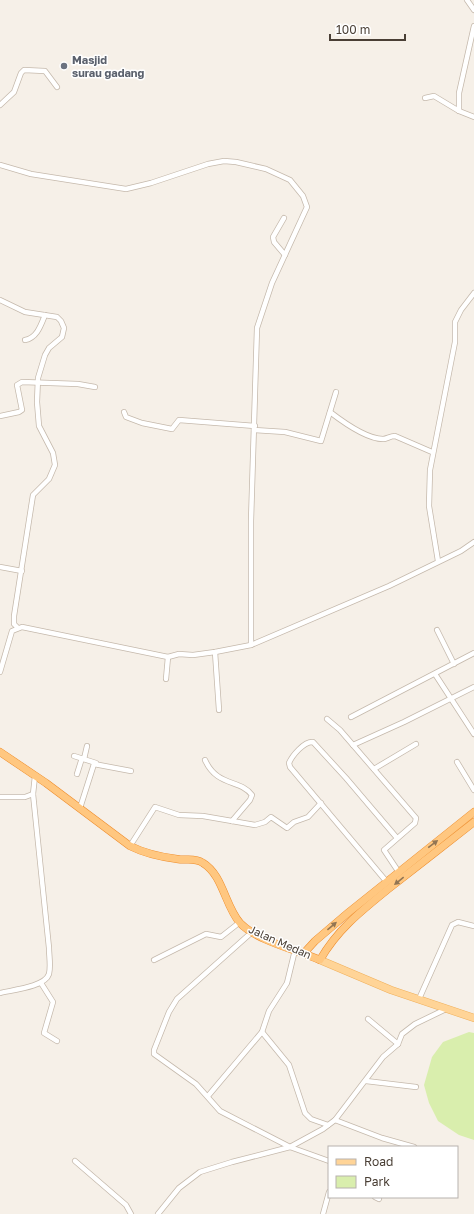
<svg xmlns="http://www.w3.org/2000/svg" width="474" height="1214" font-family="'Golos Text',sans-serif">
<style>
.green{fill:#d9eead}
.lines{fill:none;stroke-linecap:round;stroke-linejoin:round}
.minor-casing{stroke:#c5b9ac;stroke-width:6}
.primary-casing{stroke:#f0b05b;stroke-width:8}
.trunk-casing{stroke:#ee8c2a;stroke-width:8}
.minor{stroke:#fff;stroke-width:4.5}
.primary{stroke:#ffd497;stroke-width:7}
.trunk{stroke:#ffc780;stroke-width:7}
.oneway{fill:#927553}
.worship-dot{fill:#6b7280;stroke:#fff;stroke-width:1.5}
.labels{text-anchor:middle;stroke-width:3;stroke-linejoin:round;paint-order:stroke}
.worship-label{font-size:11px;font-weight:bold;fill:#5b616d;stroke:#fff;text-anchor:start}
.street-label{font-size:11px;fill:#4a3f35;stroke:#fff}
</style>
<rect width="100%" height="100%" fill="#f6f0e8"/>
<!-- green -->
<polygon class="green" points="469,1032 474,1033 474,1140 459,1135 438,1121 429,1103 424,1085 432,1057 443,1042"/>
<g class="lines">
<defs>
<g id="minor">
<polyline points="467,0 474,10"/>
<polyline points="425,98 434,96 459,111 474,117"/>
<polyline points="0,105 14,92 21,73 24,70 45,71 57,87"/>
<polyline points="459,111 459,93 474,26"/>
<polyline points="0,165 31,174 126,189 151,183 208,164 224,161 236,162 266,169 290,180 303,196 307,207 272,283 257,328 251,521 251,645"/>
<polyline points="284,218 273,237 274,242 285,255"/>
<polyline points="0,300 25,312 57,317 61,321 64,328 62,337 49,348 45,355 38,378 37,402 39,426 53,453 55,465 49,479 33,495 14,616 14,624 18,628"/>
<path d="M25,340C37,338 41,325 45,315"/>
<polyline points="124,412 126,417 142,423 172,429 179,420 255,426"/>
<path d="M330,412C343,422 366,439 383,439C387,439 390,436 395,436L432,452"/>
<polyline points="0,416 19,412 22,410 17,385 22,382 78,384 95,387"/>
<polyline points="254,430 285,432 321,441 336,392"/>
<polyline points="438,561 429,506 430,470 455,342 455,322 461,310 474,293"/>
<polyline points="0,567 22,571"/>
<polyline points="437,630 454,664"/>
<polyline points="215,652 219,710"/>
<polyline points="0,672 12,631 22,627 168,657 179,654 193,655 215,652 251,645 389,586 461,551 474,542"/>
<polyline points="435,674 474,734"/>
<polyline points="166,679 168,657"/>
<polyline points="351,717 474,653"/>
<polyline points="327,719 340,730 416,818 415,823 384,850 398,871"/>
<polyline points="353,745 404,722 474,687"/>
<polyline points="74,756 96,763"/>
<polyline points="84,759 87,746"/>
<path d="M205,760C217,787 240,779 252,795L250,800L232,821"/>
<polyline points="457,762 474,790"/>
<polyline points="374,769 416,744"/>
<polyline points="77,774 82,758"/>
<polyline points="0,797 25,797 33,794"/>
<polyline points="80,808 94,764 131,771"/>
<polyline points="130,846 155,807 179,815 203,816 255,825 265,822 271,817 287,828 294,822 308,817 321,803"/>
<path d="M386,881L290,767L289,763C292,756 304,741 313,742L346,778L397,838"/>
<polyline points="252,932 177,999 169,1012 154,1050 154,1054 196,1084 220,1111 290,1147 329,1161"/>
<polyline points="154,960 206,934 221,937 240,922"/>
<polyline points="41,983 53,1002 44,1033 57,1041"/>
<path d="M0,993C12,990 45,987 49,974C51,966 49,956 49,948L33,794L35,776"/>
<polyline points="419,999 452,925 458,922 474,926"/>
<polyline points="368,1019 398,1044"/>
<polyline points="262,1032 289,1065 305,1113 311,1119 328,1125"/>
<polyline points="366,1081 416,1087"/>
<polyline points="208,1096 262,1032 269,1011 287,983 295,950"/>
<polyline points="335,1120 382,1138 414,1147"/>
<polyline points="75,1161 126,1205 131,1214"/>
<polyline points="375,1197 379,1199"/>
<polyline points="158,1214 179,1188 200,1172 232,1162 290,1147 323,1129 335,1120 383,1057 398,1044 402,1034 415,1024 446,1009"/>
<polyline points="323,1214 329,1192"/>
</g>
<polyline id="primary" points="320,960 391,990 474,1018"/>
<g id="trunk">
<path d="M0,752L46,783L130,846C144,853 161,857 177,859C186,861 194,857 203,863C223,875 225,906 240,923C257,941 297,950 320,960C337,930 361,911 387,890C416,867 445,845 474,822"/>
<polyline points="304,953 315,941 349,912 474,812"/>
</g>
</defs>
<!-- minor casing -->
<use href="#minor" class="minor-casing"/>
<!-- primary casing -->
<use href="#primary" class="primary-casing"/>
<!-- trunk casing -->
<use href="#trunk" class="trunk-casing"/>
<!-- minor -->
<use href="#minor" class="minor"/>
<!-- primary -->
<use href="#primary" class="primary"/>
<!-- trunk -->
<use href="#trunk" class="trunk"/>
</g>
<!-- one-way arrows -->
<defs><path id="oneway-solid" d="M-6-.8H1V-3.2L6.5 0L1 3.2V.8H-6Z"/></defs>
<g class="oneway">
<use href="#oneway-solid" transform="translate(433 844) rotate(-37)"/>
<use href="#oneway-solid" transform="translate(399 881) rotate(141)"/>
<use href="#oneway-solid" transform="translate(332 926) rotate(-40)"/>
</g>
<!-- markers -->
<circle class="worship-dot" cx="64" cy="66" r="4"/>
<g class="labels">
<!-- worship labels -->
<g class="worship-label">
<text x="72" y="64">Masjid<tspan x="72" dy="13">surau gadang</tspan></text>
</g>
<!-- street labels -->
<g class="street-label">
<text transform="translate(280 942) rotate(24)" y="4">Jalan Medan</text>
</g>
</g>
<!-- legend -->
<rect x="328" y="1146" width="130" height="52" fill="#ffffff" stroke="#b7b2ae"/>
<rect x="336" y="1159" width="20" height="6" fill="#ffd497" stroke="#b7b2ae"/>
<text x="364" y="1166" font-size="12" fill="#4a3f35">Road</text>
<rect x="336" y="1176" width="20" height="12" fill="#d9eead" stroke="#b7b2ae"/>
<text x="364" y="1186" font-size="12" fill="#4a3f35">Park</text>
<!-- scale -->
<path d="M330 34v6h75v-6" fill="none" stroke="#4a3f35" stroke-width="2"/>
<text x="336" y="34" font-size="12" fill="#4a3f35" stroke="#ffffff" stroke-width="3" paint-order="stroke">100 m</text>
</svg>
